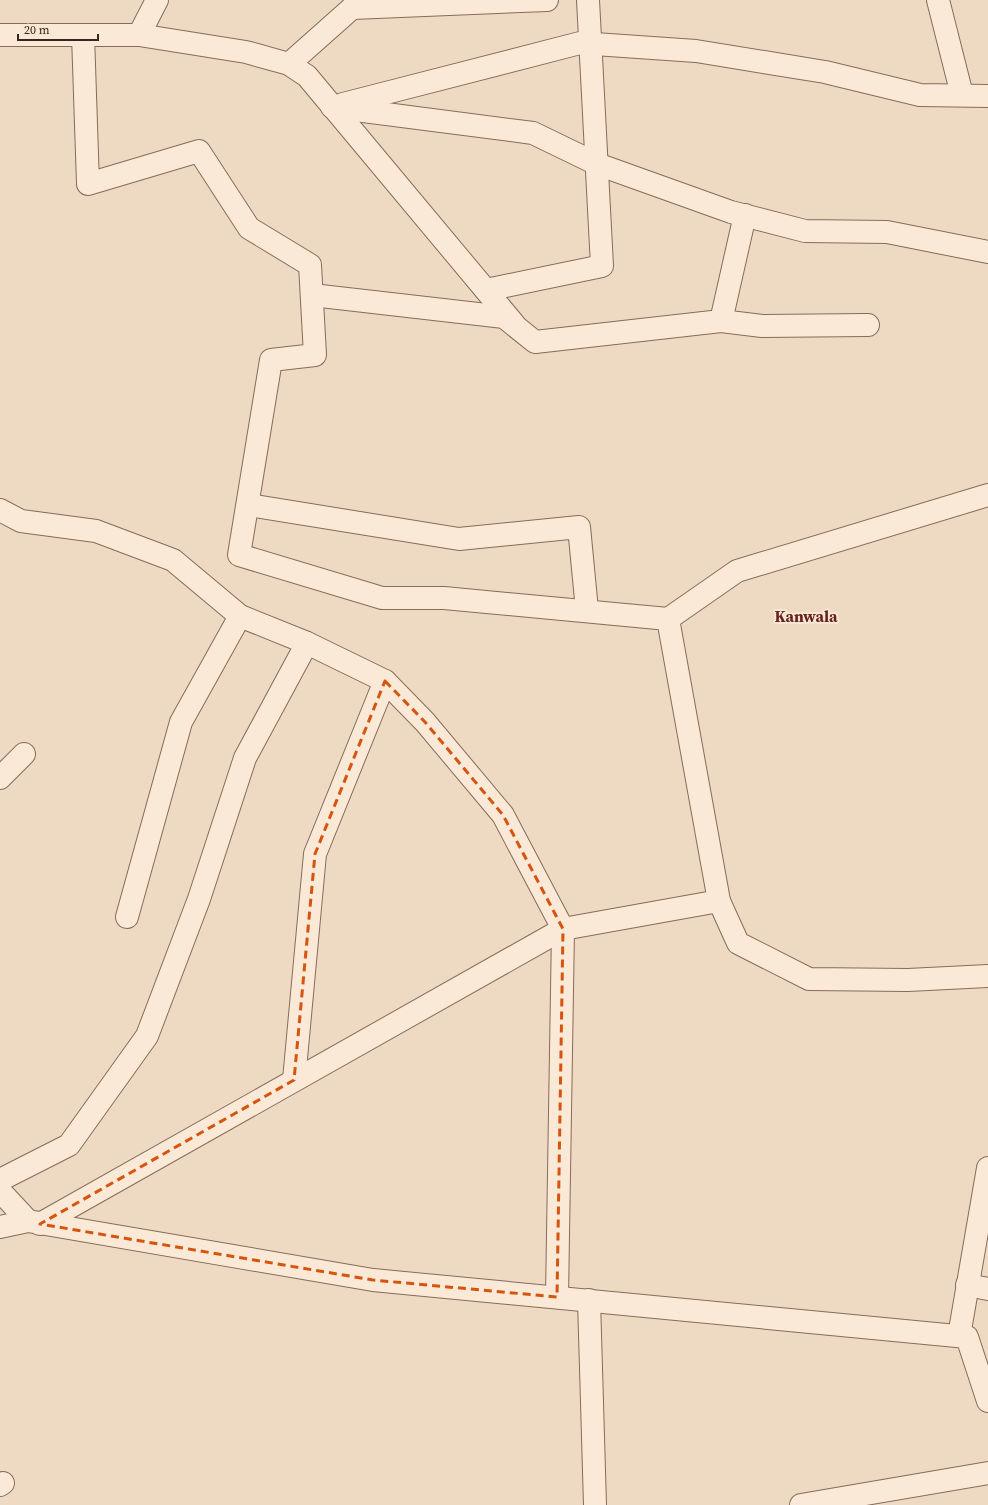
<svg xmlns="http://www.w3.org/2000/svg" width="988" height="1505" font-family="'Source Serif 4',serif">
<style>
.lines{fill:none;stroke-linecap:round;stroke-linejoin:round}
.minor-casing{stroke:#886b59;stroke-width:24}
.minor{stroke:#f9e9d6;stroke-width:22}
.marked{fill:none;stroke:#d6540e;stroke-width:3;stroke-dasharray:8 5;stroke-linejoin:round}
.labels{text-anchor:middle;stroke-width:4;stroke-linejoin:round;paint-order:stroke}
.quarter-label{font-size:16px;font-weight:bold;fill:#65211d;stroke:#f6e6d2}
</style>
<rect width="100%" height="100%" fill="#eedac2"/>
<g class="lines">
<defs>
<g id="minor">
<polyline points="938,0 962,95"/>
<polyline points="352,8 547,0"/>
<polyline points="0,35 139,35 157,0"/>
<polyline points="83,35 88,184 199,151 249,228 310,265 315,355 271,360 239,555 382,598 444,598 668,619"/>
<polyline points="139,35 246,52 289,64 307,76 514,324"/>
<polyline points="289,64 361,0"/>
<polyline points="343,104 580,43 696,51 825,72 920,95 988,96"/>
<polyline points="332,107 533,133 597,164 731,212 805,231 887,232 988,252"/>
<polyline points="486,290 602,266 588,0"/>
<polyline points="312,295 504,317 535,342 721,321 745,215"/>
<polyline points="721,321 762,326 868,325"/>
<polyline points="988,495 737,571 668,619 719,901 738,943 809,979 908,980 988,976"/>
<polyline points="248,505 459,539 579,527 587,610"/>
<polyline points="0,510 21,521 96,531 173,560 240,616 307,643 385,681 425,722 503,815 563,929 557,1297"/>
<polyline points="0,778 24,754"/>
<polyline points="127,917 181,722 240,616"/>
<polyline points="294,1080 315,854 385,681"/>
<polyline points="0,1180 69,1145 147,1036 199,899 245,758 307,643"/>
<polyline points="0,1191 28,1221"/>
<polyline points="40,1224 563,929 719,901"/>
<polyline points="0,1227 28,1221 373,1280 967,1337 988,1401"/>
<polyline points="967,1285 988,1289"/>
<polyline points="589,1300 595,1505"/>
<polyline points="959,1336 988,1168"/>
<polyline points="0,1485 3,1483"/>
<polyline points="801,1505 988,1473"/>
</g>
</defs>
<!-- minor casing -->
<use href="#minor" class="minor-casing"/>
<!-- minor -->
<use href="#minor" class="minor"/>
</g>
<!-- marked area -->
<path class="marked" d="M385,681L425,722L503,815L563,929L557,1297L373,1280L40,1224L294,1080L315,854Z"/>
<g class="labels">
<!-- quarter labels -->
<g class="quarter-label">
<text x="806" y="622">Kanwala</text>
</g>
</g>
<!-- scale -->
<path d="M18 34v6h80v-6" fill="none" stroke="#38261e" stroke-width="2"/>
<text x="24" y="34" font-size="12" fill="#38261e" stroke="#f6e6d2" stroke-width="3" paint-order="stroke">20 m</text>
</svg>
